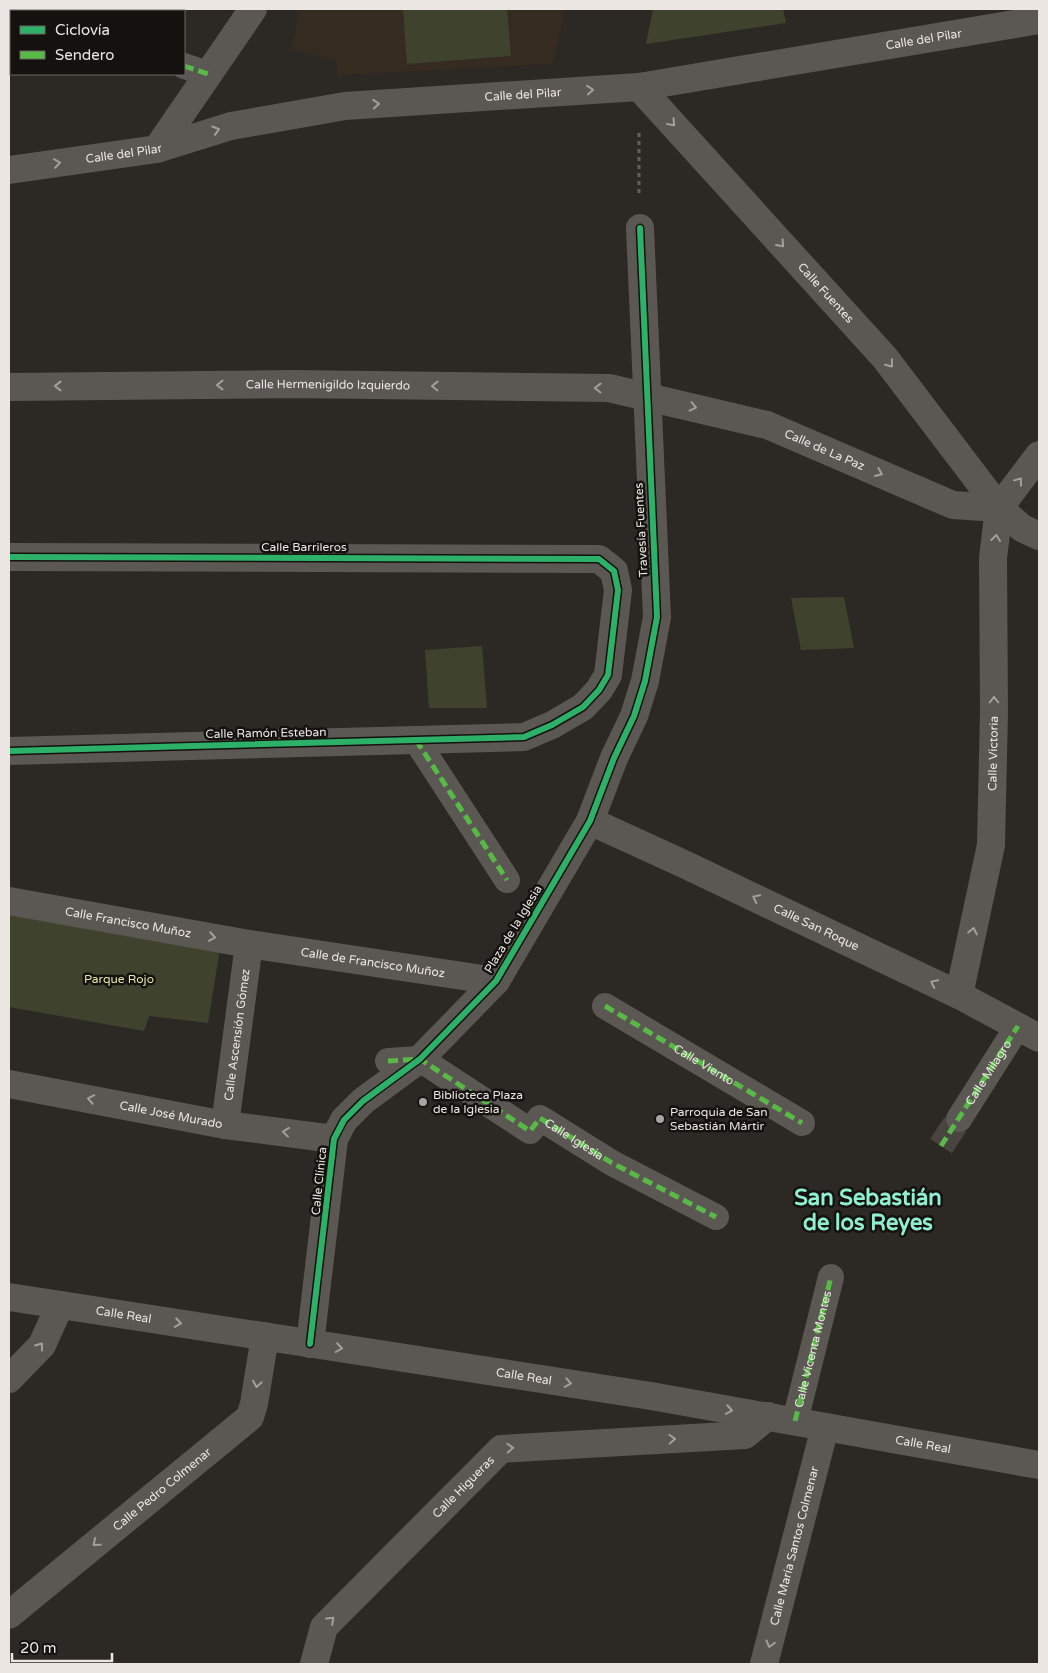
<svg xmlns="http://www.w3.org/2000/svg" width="1048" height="1673" font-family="'Varela Round',sans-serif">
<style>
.built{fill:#362b21}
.green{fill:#3f432e}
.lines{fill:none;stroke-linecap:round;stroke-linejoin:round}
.pedestrian-tunnel{stroke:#494440;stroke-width:26;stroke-dasharray:26 13;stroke-linecap:butt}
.path{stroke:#63615f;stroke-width:3;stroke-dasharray:4 4;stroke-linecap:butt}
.pedestrian{stroke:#5b5854;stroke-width:26}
.minor{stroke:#5b5854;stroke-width:28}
.tertiary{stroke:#5b5854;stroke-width:28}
.quiet{stroke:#58b947;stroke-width:5;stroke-dasharray:10 5;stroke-linecap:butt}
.cycleway-casing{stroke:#14110e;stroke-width:9}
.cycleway{stroke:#2db169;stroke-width:6}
.oneway{stroke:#a39f9b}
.poi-dot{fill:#a8a4a0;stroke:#14110e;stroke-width:2}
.labels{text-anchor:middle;stroke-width:5;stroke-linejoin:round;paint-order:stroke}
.street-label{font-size:12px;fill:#ebe6e2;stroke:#14110e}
.park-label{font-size:12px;fill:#dce9a7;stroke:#14110e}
.poi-label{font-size:12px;fill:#ebe6e2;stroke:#14110e;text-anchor:start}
.town-label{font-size:22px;font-weight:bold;fill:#91efd1;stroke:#14110e}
</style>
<rect width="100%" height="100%" fill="#2c2824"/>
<!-- built -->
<polygon class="built" points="300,9 565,9 553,64 337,75 336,60 291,49"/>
<!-- green -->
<g class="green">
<polygon points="403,9 507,9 511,56 407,64"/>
<polygon points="653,9 783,9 786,23 646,44"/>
<polygon points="844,597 854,648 801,650 791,598"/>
<polygon points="482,646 487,708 429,708 425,650"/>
<polygon points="9,912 220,949 208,1023 149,1016 144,1031 9,1007"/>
</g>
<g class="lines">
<!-- pedestrian-tunnel -->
<polyline class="pedestrian-tunnel" points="941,1146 959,1119"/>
<!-- path -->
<polyline class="path" points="639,133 639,197"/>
<!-- pedestrian -->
<g class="pedestrian">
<polyline points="184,66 208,74"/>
<polyline points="416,740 507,880"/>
<path id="s1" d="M605,1006L802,1123"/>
<path id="s2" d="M388,1061L420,1059L530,1131L540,1118L612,1163L716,1217"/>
<path id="s3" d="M959,1119L1018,1026"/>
<path id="s4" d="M795,1421L831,1277"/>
</g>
<!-- minor -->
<g class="minor">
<polyline points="126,9 126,11"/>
<polyline points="9,57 11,57"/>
<path id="s5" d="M639,87L885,358L999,508L1022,528L1039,536"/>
<polyline points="157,149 253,9"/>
<path id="s6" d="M9,170L157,149L231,126L345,106L639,87L1039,20"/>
<path id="s7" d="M9,387L293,384L609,388L767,425L953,505L999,508"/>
<polyline points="999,508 1039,455"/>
<polyline points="9,557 599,559 614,571 618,590 608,675 599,690 583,707 552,725 524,737 9,751"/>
<path id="s8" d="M590,821L686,865L959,995L1039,1038"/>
<path id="s9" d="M9,901L249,944L496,981"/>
<path id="s10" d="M959,995L991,845L994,711L993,558L999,508"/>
<path id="s11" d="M9,1084L225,1125L334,1139"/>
<path id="s12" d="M225,1125L249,944"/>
<polyline points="310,1344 334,1139 344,1120 363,1101 420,1059 496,981 590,821 614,758 634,716 645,681 657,617 640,228"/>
<polyline points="9,1379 42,1345 60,1305"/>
<path id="s13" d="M9,1615L250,1417L254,1404L265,1336"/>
<path id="s14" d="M314,1664L324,1627L501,1449L745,1435L768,1416"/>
<path id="s15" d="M764,1664L825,1427"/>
</g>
<!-- tertiary -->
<path class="tertiary" id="s16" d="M9,1297L651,1396L1039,1465"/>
<!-- quiet -->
<g class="quiet">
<polyline points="184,66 208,74"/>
<polyline points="416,740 507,880"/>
<polyline points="605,1006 802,1123"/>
<polyline points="388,1061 420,1059 530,1131 540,1118 612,1163 716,1217"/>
<polyline points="941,1146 1018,1026"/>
<polyline points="795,1421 831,1277"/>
</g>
<defs>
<g id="cycleway">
<polyline points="9,557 599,559 614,571 618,590 608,675 599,690 583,707 552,725 524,737 9,751"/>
<polyline points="310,1344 334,1139 344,1120 363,1101 420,1059 496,981 590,821 614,758 634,716 645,681 657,617 640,228"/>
</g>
</defs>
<!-- cycleway casing -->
<use href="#cycleway" class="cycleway-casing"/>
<!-- cycleway -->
<use href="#cycleway" class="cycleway"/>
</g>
<!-- one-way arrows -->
<defs><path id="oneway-chevron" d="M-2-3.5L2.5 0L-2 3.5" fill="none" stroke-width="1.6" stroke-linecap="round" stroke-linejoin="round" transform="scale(1.25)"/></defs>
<g class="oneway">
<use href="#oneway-chevron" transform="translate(590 90) rotate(-4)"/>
<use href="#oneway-chevron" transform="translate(376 104) rotate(-4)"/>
<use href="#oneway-chevron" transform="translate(672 123) rotate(48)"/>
<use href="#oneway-chevron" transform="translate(216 130) rotate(-17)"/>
<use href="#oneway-chevron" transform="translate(57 163) rotate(-8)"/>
<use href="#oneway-chevron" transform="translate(781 244) rotate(48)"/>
<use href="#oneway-chevron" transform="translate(890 364) rotate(52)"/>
<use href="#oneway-chevron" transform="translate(220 385) rotate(180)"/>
<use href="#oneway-chevron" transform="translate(58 386) rotate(180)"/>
<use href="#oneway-chevron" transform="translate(435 386) rotate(-179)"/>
<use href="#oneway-chevron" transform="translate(598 388) rotate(-179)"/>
<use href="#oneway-chevron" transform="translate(693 407) rotate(13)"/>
<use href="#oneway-chevron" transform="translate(879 473) rotate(24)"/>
<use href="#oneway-chevron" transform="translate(1019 481) rotate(-53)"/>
<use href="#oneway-chevron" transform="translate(996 538) rotate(-83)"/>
<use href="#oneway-chevron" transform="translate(994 700) rotate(-90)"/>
<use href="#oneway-chevron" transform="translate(756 898) rotate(-154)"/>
<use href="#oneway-chevron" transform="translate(973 931) rotate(-78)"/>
<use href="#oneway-chevron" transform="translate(212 937) rotate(10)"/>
<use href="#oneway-chevron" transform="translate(934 983) rotate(-154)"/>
<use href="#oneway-chevron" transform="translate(91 1099) rotate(-169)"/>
<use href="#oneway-chevron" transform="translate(286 1132) rotate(-173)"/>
<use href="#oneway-chevron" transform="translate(178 1323) rotate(9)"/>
<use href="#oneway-chevron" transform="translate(40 1346) rotate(-54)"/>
<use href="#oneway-chevron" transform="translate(339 1348) rotate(9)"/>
<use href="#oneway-chevron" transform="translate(568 1383) rotate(9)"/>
<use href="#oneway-chevron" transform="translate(257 1384) rotate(99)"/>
<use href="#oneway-chevron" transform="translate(729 1410) rotate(10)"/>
<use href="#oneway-chevron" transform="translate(672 1439) rotate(-3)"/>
<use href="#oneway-chevron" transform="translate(510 1448) rotate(-3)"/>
<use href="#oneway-chevron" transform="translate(96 1543) rotate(140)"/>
<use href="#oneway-chevron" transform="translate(331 1620) rotate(-44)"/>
<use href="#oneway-chevron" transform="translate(770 1644) rotate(105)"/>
</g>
<!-- markers -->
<g class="poi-dot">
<circle cx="423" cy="1102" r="5"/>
<circle cx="660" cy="1119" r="5"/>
</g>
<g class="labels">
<!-- street labels -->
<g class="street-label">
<text dy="4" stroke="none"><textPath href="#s6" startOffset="926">Calle del Pilar</textPath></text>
<text dy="4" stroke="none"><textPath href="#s6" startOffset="521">Calle del Pilar</textPath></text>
<text dy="4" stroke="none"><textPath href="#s6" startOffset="116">Calle del Pilar</textPath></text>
<text dy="4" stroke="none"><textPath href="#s5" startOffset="278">Calle Fuentes</textPath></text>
<text dy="4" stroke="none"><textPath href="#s7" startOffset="319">Calle Hermenigildo Izquierdo</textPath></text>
<text dy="4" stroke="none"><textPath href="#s7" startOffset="825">Calle de La Paz</textPath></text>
<text transform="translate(641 530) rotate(-93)" y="4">Travesía Fuentes</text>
<text x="304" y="551">Calle Barrileros</text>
<text transform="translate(266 733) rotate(-1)" y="4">Calle Ramón Esteban</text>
<text dy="4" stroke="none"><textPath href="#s10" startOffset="245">Calle Victoria</textPath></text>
<text dy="4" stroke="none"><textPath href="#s9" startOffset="121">Calle Francisco Muñoz</textPath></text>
<text dy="4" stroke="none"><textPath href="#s8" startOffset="250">Calle San Roque</textPath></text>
<text transform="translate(513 929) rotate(-59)" y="4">Plaza de la Iglesia</text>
<text dy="4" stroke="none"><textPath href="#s9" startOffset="369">Calle de Francisco Muñoz</textPath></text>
<text dy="4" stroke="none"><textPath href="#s12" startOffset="91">Calle Ascensión Gómez</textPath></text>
<text dy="4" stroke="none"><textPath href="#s1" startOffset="115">Calle Viento</textPath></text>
<text dy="4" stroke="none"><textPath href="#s3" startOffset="55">Calle Milagro</textPath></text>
<text dy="4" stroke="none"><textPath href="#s11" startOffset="165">Calle José Murado</textPath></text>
<text dy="4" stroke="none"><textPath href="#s2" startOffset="220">Calle Iglesia</textPath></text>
<text transform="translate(319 1181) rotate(-84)" y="4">Calle Clínica</text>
<text dy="4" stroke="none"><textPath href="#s16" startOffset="116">Calle Real</textPath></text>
<text dy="4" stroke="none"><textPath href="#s4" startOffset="74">Calle Vicenta Montes</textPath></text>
<text dy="4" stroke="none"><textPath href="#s16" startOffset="521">Calle Real</textPath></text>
<text dy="4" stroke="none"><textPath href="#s16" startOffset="926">Calle Real</textPath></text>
<text dy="4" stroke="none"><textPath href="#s14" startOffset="236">Calle Higueras</textPath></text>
<text dy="4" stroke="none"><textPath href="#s13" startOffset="198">Calle Pedro Colmenar</textPath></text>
<text dy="4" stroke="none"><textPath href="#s15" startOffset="122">Calle María Santos Colmenar</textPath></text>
</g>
<!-- park labels -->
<g class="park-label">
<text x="119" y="983">Parque Rojo</text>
</g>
<!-- poi labels -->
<g class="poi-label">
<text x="433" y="1099">Biblioteca Plaza<tspan x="433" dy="14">de la Iglesia</tspan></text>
<text x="670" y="1116">Parroquia de San<tspan x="670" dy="14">Sebastián Mártir</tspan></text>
</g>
<!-- town labels -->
<g class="town-label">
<text x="868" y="1205">San Sebastián<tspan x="868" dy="25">de los Reyes</tspan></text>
</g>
</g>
<!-- border -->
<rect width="1048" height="1673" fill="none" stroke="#ebe6e2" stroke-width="20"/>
<!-- legend -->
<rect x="10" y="10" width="175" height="65" fill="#14110e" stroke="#6a6663"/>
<rect x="20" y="26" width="25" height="8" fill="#2db169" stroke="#6a6663"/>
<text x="55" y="35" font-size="15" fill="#ebe6e2">Ciclovía</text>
<rect x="20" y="51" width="25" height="8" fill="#58b947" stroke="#6a6663"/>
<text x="55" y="60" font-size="15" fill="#ebe6e2">Sendero</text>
<!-- scale -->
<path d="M12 1653v8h100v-8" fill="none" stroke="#ebe6e2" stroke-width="2.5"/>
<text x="20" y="1653" font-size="15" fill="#ebe6e2" stroke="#14110e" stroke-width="4" paint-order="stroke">20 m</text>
</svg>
